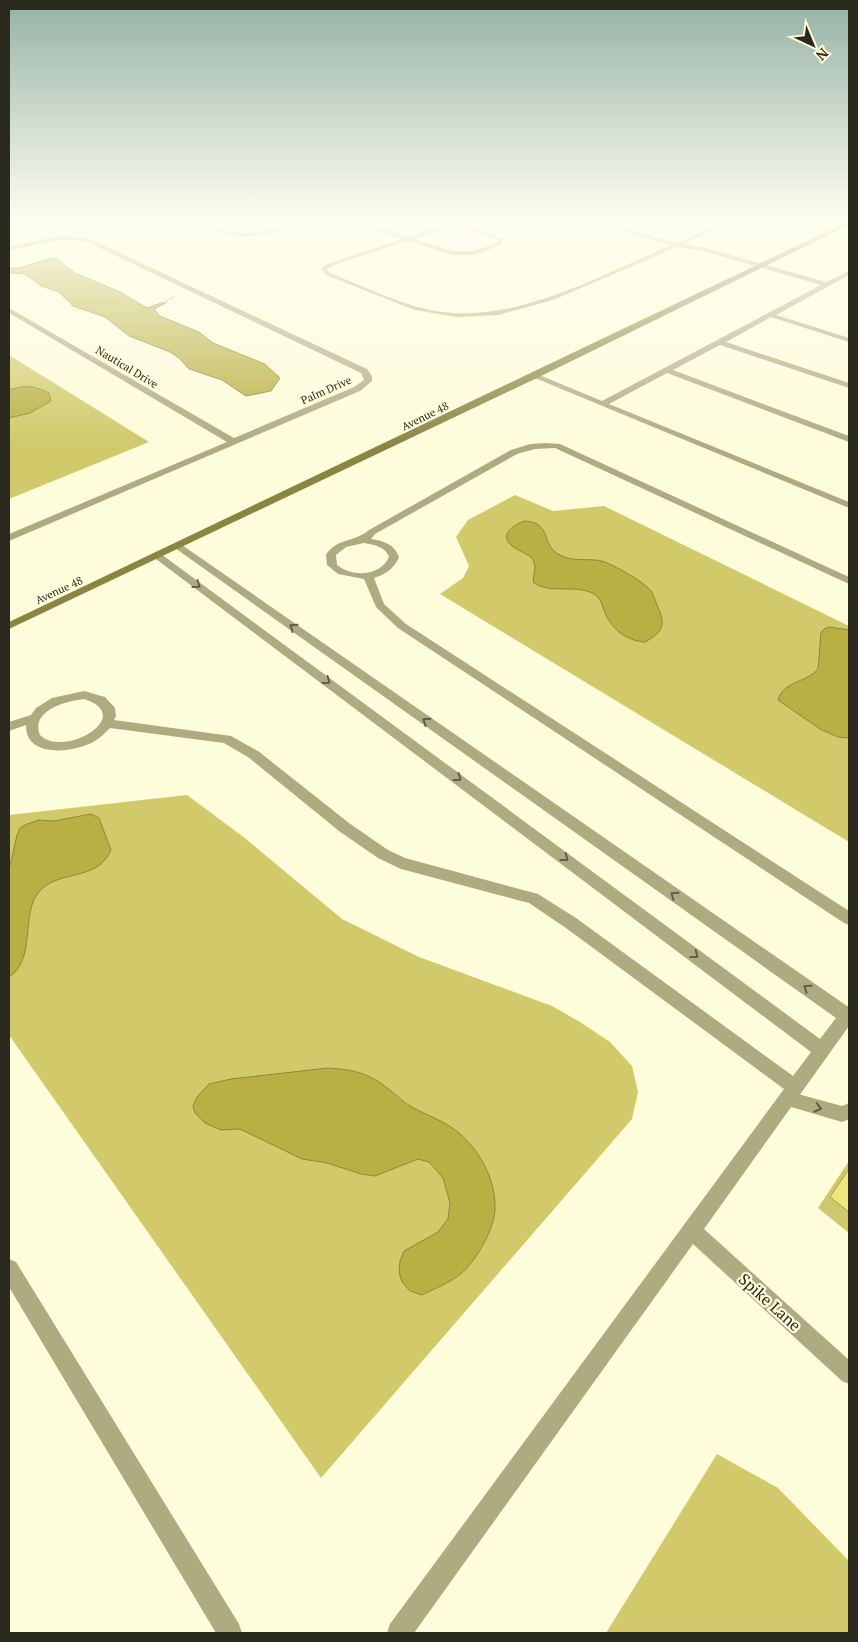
<svg xmlns="http://www.w3.org/2000/svg" width="858" height="1642" font-family="'PT Serif',serif">
<style>
.green{fill:#d1c96a}
.water{fill:#b9b044;stroke:#8e8839}
.lines{fill:none;stroke-linecap:round;stroke-linejoin:round}
.path{stroke:#8e8d77;stroke-width:1;stroke-dasharray:2.5 1;stroke-linecap:butt}
.service{fill:#aeab81;fill-rule:evenodd}
.minor{fill:#aeab81;fill-rule:evenodd}
.secondary{fill:#8a8543;fill-rule:evenodd}
.wall{fill:#cec76c}
.building{fill:#efe77d;stroke:#a7a258}
.oneway{stroke:#5f5e46}
.labels{text-anchor:middle;stroke-width:4.5;stroke-linejoin:round;paint-order:stroke}
.far-street-label{font-size:11px;fill:#2b2a1e;stroke:#fdfcdb}
.near-street-label{font-size:16px;fill:#2b2a1e;stroke:#fdfcdb}
</style>
<rect width="100%" height="100%" fill="#fdfcdb"/>
<!-- green -->
<g class="green">
<polygon points="9,355 149,442 9,499"/>
<polygon points="515,495 553,511 604,506 849,626 849,842 440,594 463,578 469,566 456,537 468,520"/>
<polygon points="187,795 246,839 342,919 419,957 552,1006 580,1022 610,1042 632,1066 638,1092 632,1119 321,1478 9,1035 9,815"/>
<polygon points="717,1454 778,1488 849,1561 849,1633 606,1633"/>
</g>
<!-- water -->
<g class="water">
<polygon points="51,258 57,259 75,273 120,292 147,308 161,303 166,303 154,309 160,316 199,332 213,343 265,364 280,378 271,391 246,396 222,380 189,369 179,358 170,352 129,336 105,317 73,306 59,292 41,286 25,274 9,273 9,268 19,268"/>
<path d="M21,387C32,386 39,388 49,393L51,401L30,413L9,418V390Z"/>
<path d="M525,521C553,523 540,545 560,555C573,563 591,557 605,562C617,567 643,581 651,591C654,595 655,600 657,605C666,624 664,632 645,642C626,641 610,628 604,610C602,605 601,600 597,596C579,582 550,596 533,582L535,567L533,559C527,553 518,551 512,546C498,535 514,524 525,521Z"/>
<path d="M829,627L849,630V738L838,737L820,729L778,700C783,681 806,683 818,669L821,632L824,629Z"/>
<path d="M91,814L99,818L111,850C97,883 58,868 38,893C21,914 36,960 9,977V870L17,835L20,828L27,824L39,820L54,821Z"/>
<path d="M328,1068C356,1070 369,1073 391,1091C398,1096 404,1103 412,1107C428,1116 445,1121 459,1133C479,1150 495,1178 495,1206C496,1227 477,1259 462,1273C450,1283 435,1288 422,1295L410,1291L402,1282L399,1272L400,1261L404,1251L438,1232L448,1219L450,1203L443,1178L429,1162L418,1159L375,1176L361,1174L327,1163L302,1159L240,1129L221,1130L205,1123L195,1113L193,1106L197,1097L209,1084L231,1079Z"/>
</g>
<g class="lines">
<!-- path -->
<polyline class="path" points="154,309 175,296"/>
<!-- service -->
<polygon class="service" points="787,1091 842,1106 849,1103 849,1119 842,1122 781,1104 779,1099 781,1094"/>
<!-- minor -->
<g class="minor">
<path d="M184,217C199,216 214,227 228,231C256,238 282,225 308,217H316L271,233L242,237L219,232Z"/>
<path d="M339,217H347L408,237L469,217H477L459,224L503,239L501,245L474,255H452L408,241L339,263L327,269L330,273C363,286 395,302 430,310C510,327 599,276 671,245L625,232L594,217H601L629,230L676,243L716,226L720,222L721,217H727L726,223L720,228L683,244L706,248L826,282L849,271V275L776,315L849,338V342L771,317L726,342L849,383V388L720,345L673,370L849,436V442L667,373L609,404L849,502V508L530,376L537,374L602,401L821,285L703,251L677,247L553,300L498,315L457,317L415,310L326,275L321,269L325,265L402,239ZM453,226L494,238L498,241L497,243L473,251H453L414,239Z"/>
<polygon points="57,236 88,238 367,369 372,376 372,381 360,391 9,541 9,534 227,442 9,313 9,308 234,438 354,387 364,380 361,373 85,241 57,240 9,251 9,247"/>
<path d="M546,443L560,444L849,577V584L555,448L535,449L517,454L375,534L371,539C384,541 394,544 399,557C394,569 386,574 374,578L384,604L406,624L849,911V925L844,923L398,628L376,607L364,579L338,574L327,565L326,555C336,538 356,542 369,530L511,450L530,444ZM364,543C374,545 385,546 389,557C380,577 352,577 337,565L336,555L346,547Z"/>
<path d="M179,543L847,1006H849V1026L704,1229L849,1360V1384L842,1381L693,1244L414,1633H387L390,1624L784,1089L566,928L529,903L401,869L378,858L339,831L248,757L224,743L110,728C104,734 97,741 89,744C69,753 25,757 26,725L9,731V722L31,715L36,708L52,698L84,691L105,697L115,708L116,716L114,720L231,736L258,751L349,823L388,850L405,858L538,894L576,918L793,1076L811,1052L152,556L153,554H161L820,1039L836,1018L175,548L174,546ZM84,699C137,716 64,759 40,735C30,710 67,701 84,699Z"/>
<polygon points="9,1259 16,1262 239,1624 242,1633 216,1633 9,1287"/>
</g>
<!-- secondary -->
<polygon class="secondary" points="849,221 849,225 537,378 9,629 9,622"/>
</g>
<!-- wall -->
<polygon class="wall" points="849,1161 849,1233 818,1208"/>
<!-- building -->
<polygon class="building" points="849,1169 849,1212 830,1197"/>
<!-- one-way arrows -->
<defs><path id="oneway-chevron" d="M-2-3.5L2.5 0L-2 3.5" fill="none" stroke-width="1.6" stroke-linecap="round" stroke-linejoin="round" transform="scale(1.25)"/></defs>
<g class="oneway">
<use href="#oneway-chevron" transform="translate(197 585) rotate(36)"/>
<use href="#oneway-chevron" transform="translate(293 627) rotate(-145)"/>
<use href="#oneway-chevron" transform="translate(327 681) rotate(36)"/>
<use href="#oneway-chevron" transform="translate(426 721) rotate(-145)"/>
<use href="#oneway-chevron" transform="translate(458 778) rotate(36)"/>
<use href="#oneway-chevron" transform="translate(565 858) rotate(37)"/>
<use href="#oneway-chevron" transform="translate(674 895) rotate(-145)"/>
<use href="#oneway-chevron" transform="translate(695 955) rotate(37)"/>
<use href="#oneway-chevron" transform="translate(807 988) rotate(-145)"/>
<use href="#oneway-chevron" transform="translate(818 1108) rotate(16)"/>
</g>
<!-- sky -->
<linearGradient id="sky" x2="0" y2="1"><stop stop-color="#95b2a6"/><stop offset="0.49" stop-color="#fefeef"/><stop offset="1" stop-color="#fefeef" stop-opacity="0"/></linearGradient>
<rect width="858" height="447" fill="url(#sky)"/>
<g class="labels">
<!-- far-street labels -->
<g class="far-street-label">
<text transform="translate(127 367) rotate(31)" y="4">Nautical Drive</text>
<text transform="translate(326 390) rotate(-24)" y="4">Palm Drive</text>
<text transform="translate(425 416) rotate(-26)" y="4">Avenue 48</text>
<text transform="translate(59 590) rotate(-25)" y="4">Avenue 48</text>
</g>
<!-- near-street labels -->
<g class="near-street-label">
<text transform="translate(770 1302) rotate(42)" y="6">Spike Lane</text>
</g>
</g>
<!-- border -->
<rect width="858" height="1642" fill="none" stroke="#2b2a1e" stroke-width="20"/>
<!-- north arrow -->
<g transform="translate(813 45) rotate(136)" stroke="#fdfcdb" stroke-width="4" paint-order="stroke">
<path d="M0-4L9 19L0 12L-9 19Z" fill="#2b2a1e"/>
<text y="-8" font-size="14" font-weight="bold" text-anchor="middle" fill="#2b2a1e">N</text>
</g>
</svg>
